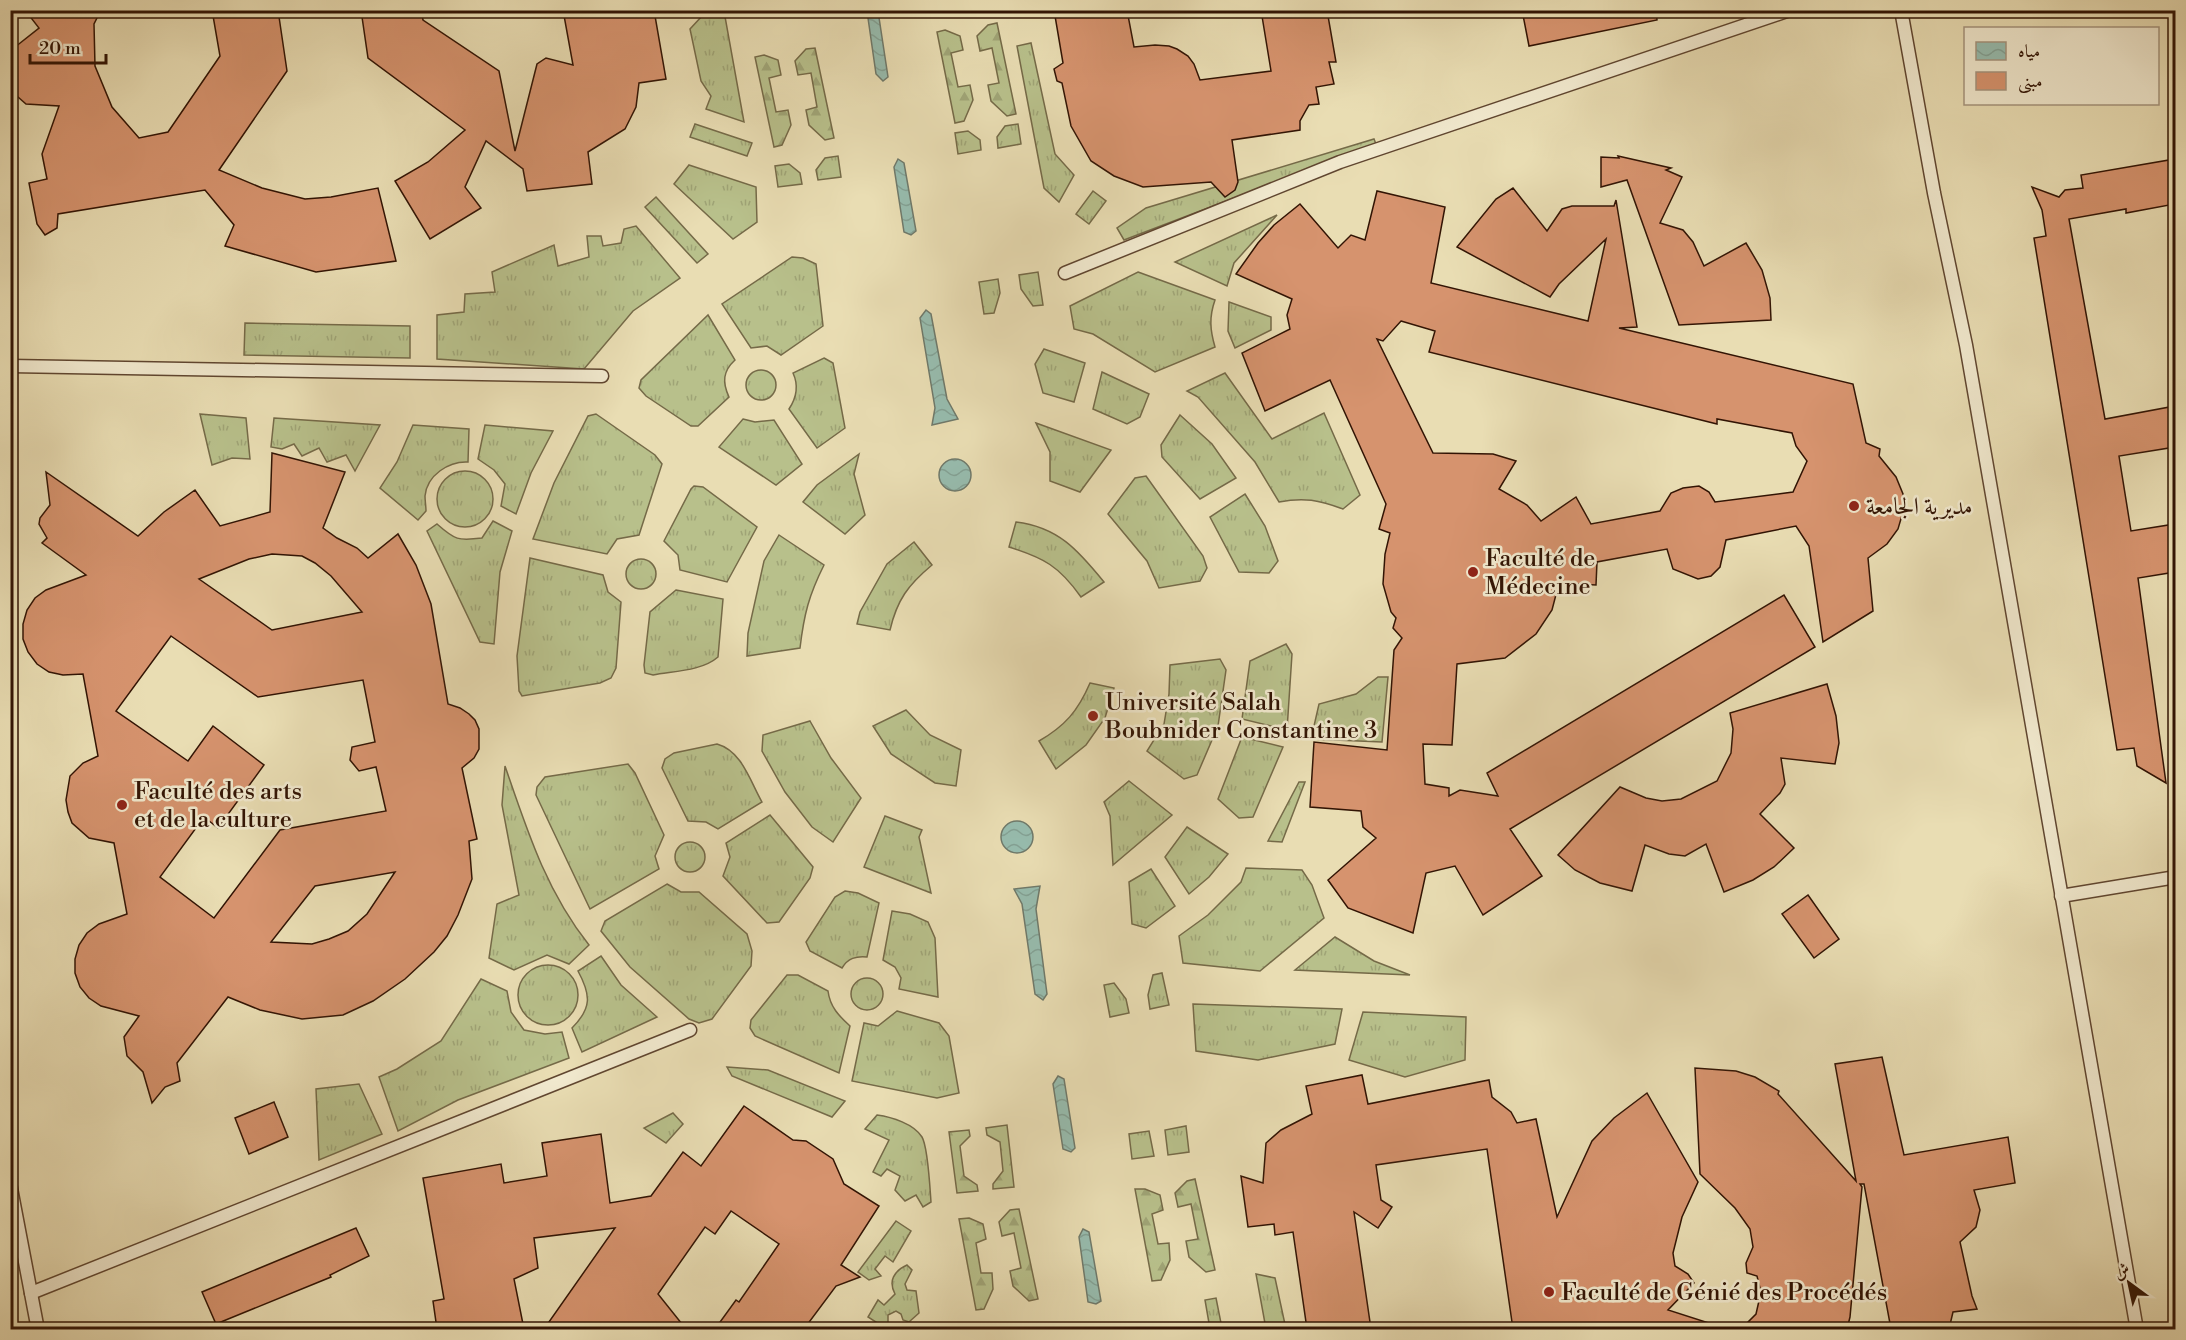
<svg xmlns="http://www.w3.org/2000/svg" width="2186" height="1340" font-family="'Libre Bodoni',Amiri,serif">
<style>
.grass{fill:url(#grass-tufts);stroke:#756a48;stroke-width:1.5}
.forest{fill:url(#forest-firs);stroke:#756a48;stroke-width:1.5}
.water{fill:url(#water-waves);stroke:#6f796a;stroke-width:1.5}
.building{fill:#d6936e;stroke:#321404;stroke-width:1.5;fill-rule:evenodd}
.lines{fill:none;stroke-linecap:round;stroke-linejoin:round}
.lane-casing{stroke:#604630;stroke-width:15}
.lane{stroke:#f1e9ce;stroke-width:12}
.poi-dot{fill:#8f2418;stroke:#f1e9ce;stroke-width:2}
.labels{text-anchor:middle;stroke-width:5;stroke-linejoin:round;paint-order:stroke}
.poi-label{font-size:24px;fill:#321404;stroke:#f1e9ce;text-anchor:start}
</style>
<defs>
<pattern id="grass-tufts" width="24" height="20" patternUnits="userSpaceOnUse" patternTransform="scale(1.5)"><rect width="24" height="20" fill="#b8c08b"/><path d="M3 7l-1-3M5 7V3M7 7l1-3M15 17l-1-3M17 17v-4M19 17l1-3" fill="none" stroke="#9fa476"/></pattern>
<pattern id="forest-firs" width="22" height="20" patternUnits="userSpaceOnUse" patternTransform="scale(1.5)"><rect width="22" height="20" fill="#b8c08b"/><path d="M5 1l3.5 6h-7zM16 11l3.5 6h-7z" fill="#9fa476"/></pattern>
<pattern id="water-waves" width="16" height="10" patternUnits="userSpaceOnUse" patternTransform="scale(1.5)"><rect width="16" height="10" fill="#97bcae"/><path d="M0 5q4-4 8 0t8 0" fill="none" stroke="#83a194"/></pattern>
</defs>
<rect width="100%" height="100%" fill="#e9ddb3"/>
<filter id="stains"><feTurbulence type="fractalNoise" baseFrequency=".00333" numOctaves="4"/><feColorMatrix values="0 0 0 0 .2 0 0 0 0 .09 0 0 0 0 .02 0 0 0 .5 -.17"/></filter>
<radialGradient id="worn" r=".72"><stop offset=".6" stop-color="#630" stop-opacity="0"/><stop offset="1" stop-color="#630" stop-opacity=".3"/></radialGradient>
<!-- grass -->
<g class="grass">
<polygon points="695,11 724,11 744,122 706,109 711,96 701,81 690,29 702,16"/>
<polygon points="1031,43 1055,154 1074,175 1059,202 1044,188 1017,46"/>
<polygon points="695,124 752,143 747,156 690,137"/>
<polygon points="1018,124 1021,144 998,148 997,137 1005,126"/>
<polygon points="968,131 980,140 981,150 958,154 955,133"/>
<polygon points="1374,139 1376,144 1124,240 1117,228 1146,208"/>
<polygon points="838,156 841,177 818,180 816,170 825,158"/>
<polygon points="789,164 800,173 802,184 778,187 775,166"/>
<polygon points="689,165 756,187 757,222 733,239 674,184"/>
<polygon points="1093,191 1106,201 1089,224 1076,214"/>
<polygon points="656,197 708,254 697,263 645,207"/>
<polygon points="1277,215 1234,263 1227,286 1175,262"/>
<polygon points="636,226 680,278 633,311 584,369 437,359 437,315 464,312 465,294 495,292 492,272 554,245 558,266 589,257 587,236 601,236 603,246 621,243 624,229"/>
<polygon points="792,257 803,258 816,264 823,326 781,355 767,346 751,348 722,304"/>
<polygon points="1038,272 1043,305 1033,306 1021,289 1019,275"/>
<path d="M1138,272L1215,300C1209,317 1210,330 1215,347L1155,372L1093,334L1074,329L1070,306Z"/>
<polygon points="998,279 1000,293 994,313 984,314 979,282"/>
<polygon points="1229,302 1271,317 1271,330 1235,348 1228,331"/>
<path d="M708,315L735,360C723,371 722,382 729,397L698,426H691L646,396L639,388L641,380Z"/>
<polygon points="245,323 410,326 410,358 244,355"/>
<polygon points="1044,349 1085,363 1074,402 1043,393 1035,364"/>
<path d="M824,358L833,363L845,428L817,448L789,409C797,397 799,386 793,373Z"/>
<circle cx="761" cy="385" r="15"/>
<polygon points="1102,372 1149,394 1140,417 1127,424 1093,409"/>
<path d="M1225,373L1272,439L1324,413L1360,495L1343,509C1319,500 1304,497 1279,502L1255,462L1198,397L1187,391Z"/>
<polygon points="200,414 246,418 250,459 232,458 212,465"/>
<polygon points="596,414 655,455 662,464 639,535 617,539 607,554 533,539 554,483 588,416"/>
<polygon points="1180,415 1212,444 1236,478 1200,499 1162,457 1161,445"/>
<polygon points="274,418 380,425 355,471 346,455 327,462 319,448 302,456 294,444 282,449 271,447"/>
<polygon points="743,419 755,422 774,420 802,464 776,485 719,447"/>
<polygon points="1036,423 1111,450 1080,492 1050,481 1050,452"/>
<path d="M413,425L469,429L468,462C449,461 427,475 425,496C425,501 426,506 426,511L418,520L380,488L397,462Z"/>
<polygon points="485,425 553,431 531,473 516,514 501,506 505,484 494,470 478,459"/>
<polygon points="859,454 854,474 865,515 845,534 803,502 817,485"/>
<circle cx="465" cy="499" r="28"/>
<polygon points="1146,476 1203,556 1207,568 1200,581 1159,588 1147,561 1108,514 1135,478"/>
<polygon points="694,486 703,487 757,527 727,582 680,570 678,555 664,541 691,489"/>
<polygon points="1245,494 1265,526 1278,561 1269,573 1239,572 1210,517"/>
<path d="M493,521L512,531L500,572L494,644L480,642L427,531L437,524C455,540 458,541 482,538Z"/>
<path d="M1016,522C1058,527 1078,550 1104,582L1081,597C1059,566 1044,558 1009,547Z"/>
<path d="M779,535L824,565C809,595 804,614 800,648L747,656L748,633L764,561Z"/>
<path d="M914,542L932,565C908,585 897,600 890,630L857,624L860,612L887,564Z"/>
<polygon points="530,558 603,575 608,592 621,602 616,668 611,678 600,683 522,696 519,691 517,656"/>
<circle cx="641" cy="574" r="15"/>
<path d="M676,590L723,599L718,657C702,671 674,671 653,675L645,673L644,665L650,612Z"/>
<polygon points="1286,644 1292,654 1287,730 1242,719 1250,661"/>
<polygon points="1220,659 1226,670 1218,726 1197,775 1184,779 1147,751 1164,724 1169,694 1170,665"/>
<polygon points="1378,677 1388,677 1382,742 1311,739 1319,704 1356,694"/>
<path d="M1090,683L1114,688L1105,718L1086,745L1056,769L1039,741C1065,726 1078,711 1090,683Z"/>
<polygon points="906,710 930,735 961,750 956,786 935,783 891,754 873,726"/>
<polygon points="810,721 831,758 861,798 833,842 812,827 785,792 762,751 763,735"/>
<polygon points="1242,737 1283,747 1253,817 1239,818 1218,799"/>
<path d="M717,744C742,751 750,781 762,802L718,829L706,822L688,821L662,768L665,759L674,753Z"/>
<polygon points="628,764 635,773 664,835 655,856 659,869 590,909 536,795 537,787 545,777"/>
<path d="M505,766C527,830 546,891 589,945L569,964L547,955L514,970L489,958L497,904L519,895L502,805Z"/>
<polygon points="1129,781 1172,815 1113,865 1110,816 1104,802"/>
<polygon points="1299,782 1305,782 1282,842 1268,841"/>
<polygon points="770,815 813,867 810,878 779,922 767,923 723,876 730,857 726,843"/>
<polygon points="885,816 922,830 919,837 931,893 864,867"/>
<polygon points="1187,827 1228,854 1209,877 1189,894 1165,857"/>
<circle cx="690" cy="857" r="15"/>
<polygon points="1246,868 1302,870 1312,885 1324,918 1260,971 1183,963 1179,936 1208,915 1241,882"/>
<polygon points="1151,869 1175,906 1146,928 1132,924 1129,882"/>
<polygon points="667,884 681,892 699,892 747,934 752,951 751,966 712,1019 699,1023 689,1019 630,967 601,931 605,921"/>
<path d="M845,891L858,893L879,903L867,957C856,956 848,958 842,968L810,951L806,942L835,897Z"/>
<polygon points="892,911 910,914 928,922 935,938 938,997 899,989 901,978 895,967 883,960"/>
<polygon points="1335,937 1374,961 1410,975 1295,970"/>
<path d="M601,956L621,985L657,1017L582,1052L572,1028C592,1008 591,995 578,971Z"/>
<circle cx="548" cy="995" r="30"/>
<polygon points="1162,973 1169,1005 1150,1009 1148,995 1153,975"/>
<path d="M787,975H798L828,991C830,1007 839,1016 850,1026L839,1073L755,1036L750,1028L751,1020Z"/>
<circle cx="867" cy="994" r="16"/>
<polygon points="481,979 507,991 511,1012 524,1030 545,1034 562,1032 569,1058 458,1100 398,1131 379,1077 397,1069 441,1041"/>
<polygon points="1114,983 1126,999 1129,1013 1110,1017 1104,985"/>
<polygon points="1193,1004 1342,1009 1335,1044 1258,1060 1196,1051"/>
<polygon points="897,1011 939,1023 949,1036 959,1093 937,1098 852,1081 864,1023 878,1026"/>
<polygon points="1363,1012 1466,1017 1465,1060 1405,1077 1349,1060"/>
<polygon points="727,1067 768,1070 845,1101 832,1117 732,1076"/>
<polygon points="359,1084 382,1134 319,1160 316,1089"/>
<polygon points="673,1113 683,1124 666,1143 644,1128"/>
<path d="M877,1115C892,1117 914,1124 922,1137C928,1147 930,1189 931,1202L923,1207L916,1195L905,1201L895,1190L900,1176L887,1169L881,1176L873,1172L889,1140L865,1129Z"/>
<polygon points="1186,1126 1189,1152 1168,1155 1165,1130"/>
<polygon points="1149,1131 1154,1156 1132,1159 1129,1134"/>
<polygon points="896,1221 911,1231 893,1262 885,1256 875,1269 881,1276 869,1280 858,1272"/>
<path d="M907,1265L912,1270L905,1284L907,1290L916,1291L919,1313L909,1322L903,1320L901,1314L896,1311L888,1315V1324L882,1326L868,1317L878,1300L884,1305L895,1294C888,1281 894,1271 907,1265Z"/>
<polygon points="1256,1274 1275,1278 1286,1329 1266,1329"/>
<polygon points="1216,1298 1222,1328 1210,1329 1205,1300"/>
</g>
<!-- forest -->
<g class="forest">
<polygon points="997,23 1016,114 1007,116 991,101 988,85 999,83 992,48 980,51 977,36 988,25"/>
<polygon points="945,30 960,36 963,50 951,53 958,87 970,85 973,100 964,121 955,123 937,32"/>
<polygon points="815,48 834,138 825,140 809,125 806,110 817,107 811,73 798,75 795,61 806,49"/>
<polygon points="764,55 778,60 781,75 769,78 776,112 788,110 791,125 782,145 774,147 755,57"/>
<polygon points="1007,1125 1014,1187 993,1189 993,1184 1003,1171 1000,1142 987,1135 986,1128"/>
<polygon points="969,1130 970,1136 960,1146 964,1176 977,1185 978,1191 957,1193 949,1132"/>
<polygon points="1195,1179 1215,1270 1206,1272 1189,1257 1186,1241 1198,1239 1191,1204 1178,1207 1175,1193 1187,1181"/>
<polygon points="1135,1189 1145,1189 1160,1195 1163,1210 1152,1214 1158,1244 1169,1243 1170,1260 1161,1280 1152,1281"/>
<polygon points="1019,1209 1038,1299 1029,1301 1013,1286 1010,1271 1021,1268 1014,1233 1002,1236 999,1222 1010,1210"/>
<polygon points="969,1218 983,1224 986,1239 976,1243 981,1273 992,1273 993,1289 984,1309 976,1310 959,1219"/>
</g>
<!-- water -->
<g class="water">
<polygon points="867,11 878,11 888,77 883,81 876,74"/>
<polygon points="898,159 904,163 916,231 911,235 904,232 894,167"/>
<polygon points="926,310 931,314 947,399 958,419 932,425 935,408 920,318"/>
<circle cx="955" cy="475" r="16"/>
<circle cx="1017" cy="837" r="16"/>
<polygon points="1040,886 1036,909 1047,994 1043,1000 1035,994 1022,904 1014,889"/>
<polygon points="1058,1076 1064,1079 1075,1148 1071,1152 1063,1149 1053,1084"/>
<polygon points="1083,1229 1089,1232 1101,1301 1096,1304 1088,1302 1079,1237"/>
</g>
<!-- building -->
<g class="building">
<polygon points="25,10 101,10 94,24 95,66 112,107 139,138 168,132 220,56 212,10 278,10 287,71 219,170 262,188 305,199 331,197 378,188 396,261 316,272 225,246 234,225 205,190 58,214 57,228 45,235 37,224 29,183 47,179 42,154 59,106 26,104 10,90 10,51 39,28"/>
<polygon points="361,10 421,10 423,20 499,71 515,151 537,64 546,58 573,65 563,10 654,10 666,79 639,83 636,107 625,129 588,152 592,184 527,191 523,169 486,141 465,187 481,208 430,239 395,181 428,162 465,130 368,58"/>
<polygon points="1054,10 1127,10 1134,47 1155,45 1169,46 1177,49 1188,56 1194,64 1200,80 1271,71 1261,10 1327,10 1336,62 1329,62 1334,84 1316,87 1319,104 1309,105 1300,121 1300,130 1232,140 1238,182 1235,190 1225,197 1211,182 1143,187 1114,176 1091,161 1071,126 1062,83 1057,81 1054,69 1063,63"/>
<polygon points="1522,10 1656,10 1657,20 1529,46"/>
<polygon points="1618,156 1671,168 1666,170 1682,177 1660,223 1683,230 1693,242 1704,266 1746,243 1762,270 1770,298 1771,320 1679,325 1627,180 1601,187 1601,157 1619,158"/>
<polygon points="2175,159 2175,204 2126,213 2126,209 2069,219 2105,419 2175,406 2175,447 2119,456 2131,531 2175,524 2175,572 2138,578 2166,783 2137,766 2134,748 2117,750 2034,238 2046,236 2042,210 2032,187 2059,197 2065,190 2083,188 2081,175"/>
<path d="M1513,188L1547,231L1562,209L1572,206H1614L1616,200L1637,327L1619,328L1853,384L1866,443L1880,449L1879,456L1896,477L1903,494V512L1898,529L1887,544L1868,558L1873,611L1823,642L1809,546L1796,526L1726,540L1720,567L1711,576L1698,579L1673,569L1667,549L1597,562L1596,585L1559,583L1552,610L1536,634L1505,658L1457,664L1452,745L1423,744L1425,784L1449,788V796L1460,790L1498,796L1487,773L1784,595L1815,647L1510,829L1542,876L1483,915L1455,866L1426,873L1413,933L1348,908L1328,880L1376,838L1363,827L1361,811L1310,807L1314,742L1387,750L1394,650L1402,638L1393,628L1396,618L1391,612L1383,584L1385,554L1390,533L1379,529L1386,504L1330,380L1265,411L1242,353L1290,329L1287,315L1292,299L1236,274L1258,243L1274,225L1300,204L1338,248L1351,235L1365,240L1377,191L1445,207L1431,283L1588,321L1606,239L1559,284L1550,297L1457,247L1496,199ZM1401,321L1435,331L1429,352L1717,424V419L1792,433L1796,446L1807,461L1793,492L1715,502L1709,492L1699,486L1683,488L1671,493L1660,511L1591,524L1576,497L1541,521L1527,505L1499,489L1516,461L1493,454L1433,453L1377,339L1383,341Z"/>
<path d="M272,453L345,472L323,528L337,538L357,548L368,558L398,534L416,565L431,604L448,704L460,708L469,714L475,720L479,729V749L474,758L462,768L477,839L469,841L472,879L458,915L447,936L434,952L405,979L373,1001L343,1015L302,1019L260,1010L228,997L177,1063L180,1081L165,1087L152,1103L143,1072L127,1056L124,1037L139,1016L101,1006L89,998L80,987L75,973V959L79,945L87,933L99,924L127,914L114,843L89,838L72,823L68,812L66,800L70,776L83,763L98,756L83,674L63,675L49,672L37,664L28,652L23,639V624L27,610L35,598L46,590L86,575L42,543L47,538L39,524L40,518L50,505L46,472L138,536L164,512L195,490L220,526L270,512ZM272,554L302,556L315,563L331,576L362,612L272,630L199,579L249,559ZM171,636L258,697L363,680L375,742L352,747L350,760L359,771L376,767L386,811L280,830L214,918L160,877L204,817L218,828L264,765L213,726L188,761L116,711ZM395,872L367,914L348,931L329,939L312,944L271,942L315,886Z"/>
<polygon points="1827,684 1836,716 1839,743 1835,764 1781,758 1785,784 1780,793 1760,814 1794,848 1774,867 1753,880 1724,892 1706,844 1685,856 1669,854 1645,845 1632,891 1600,883 1575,870 1558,855 1620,787 1646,798 1662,801 1681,799 1717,781 1731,753 1733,729 1730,713"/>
<polygon points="1808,895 1839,939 1814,958 1782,914"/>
<polygon points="1882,1057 1904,1155 2008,1137 2015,1183 1974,1190 1980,1210 1976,1227 1960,1242 1972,1296 1977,1309 1953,1312 1949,1329 1891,1329 1864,1184 1860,1184 1862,1187 1850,1317 1847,1329 1741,1329 1756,1314 1761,1292 1757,1276 1747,1273 1746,1263 1753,1247 1750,1229 1735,1208 1700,1174 1695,1068 1736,1071 1755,1077 1779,1091 1778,1094 1856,1181 1835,1064"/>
<polygon points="1362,1075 1368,1104 1489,1080 1492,1097 1511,1112 1517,1123 1536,1119 1557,1217 1592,1141 1614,1118 1647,1093 1698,1182 1682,1217 1673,1253 1675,1266 1688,1274 1694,1283 1668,1310 1715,1325 1714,1329 1513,1329 1487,1149 1376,1165 1381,1200 1392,1207 1378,1228 1354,1212 1371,1329 1307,1329 1293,1232 1275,1235 1274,1224 1248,1227 1241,1176 1263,1183 1266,1143 1281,1130 1312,1114 1306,1086"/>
<polygon points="274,1102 288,1137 249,1154 235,1118"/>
<polygon points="744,1106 793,1140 806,1141 833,1159 844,1184 879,1206 841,1265 860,1277 836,1286 804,1329 715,1329 736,1300 739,1302 779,1244 731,1211 715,1234 705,1227 658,1294 686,1329 544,1329 615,1228 534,1238 538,1268 514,1279 524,1329 437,1329 433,1301 444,1299 423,1178 501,1164 504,1183 547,1176 542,1143 601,1134 610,1203 651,1196 683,1152 701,1166"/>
<polygon points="356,1228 369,1256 330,1275 331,1277 216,1324 202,1292"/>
</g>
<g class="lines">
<defs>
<g id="lane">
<polyline points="1901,10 1934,193 1966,345 2137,1330"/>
<polyline points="1065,273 1340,162 1790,10"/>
<polyline points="10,366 602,376"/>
<polyline points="2061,896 2176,877"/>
<polyline points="10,1183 38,1330"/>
<polyline points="31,1293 690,1030"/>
</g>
</defs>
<!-- lane casing -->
<use href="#lane" class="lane-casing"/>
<!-- lane -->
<use href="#lane" class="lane"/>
</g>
<!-- markers -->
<g class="poi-dot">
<circle cx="1854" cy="506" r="6"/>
<circle cx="1473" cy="572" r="6"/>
<circle cx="1093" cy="716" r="6"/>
<circle cx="122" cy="805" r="6"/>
<circle cx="1549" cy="1292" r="6"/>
</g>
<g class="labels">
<!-- poi labels -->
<g class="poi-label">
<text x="1866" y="514">مديرية الجامعة</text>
<text x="1485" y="566">Faculté de<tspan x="1485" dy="28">Médecine</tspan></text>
<text x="1105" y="710">Université Salah<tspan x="1105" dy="28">Boubnider Constantine 3</tspan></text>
<text x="134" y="799">Faculté des arts<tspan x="134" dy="28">et de la culture</tspan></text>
<text x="1561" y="1300">Faculté de Génié des Procédés</text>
</g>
</g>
<!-- margin -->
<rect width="2186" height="1340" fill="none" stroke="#e9ddb3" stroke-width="36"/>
<rect x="12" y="12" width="2162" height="1316" fill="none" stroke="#321404" stroke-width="3"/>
<rect x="18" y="18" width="2150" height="1304" fill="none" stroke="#321404" stroke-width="1.5"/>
<!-- legend -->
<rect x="1964" y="27" width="195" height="78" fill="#f1e9ce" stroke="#a5947d" stroke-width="1.5"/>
<rect x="1976" y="42" width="30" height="18" fill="url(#water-waves)" stroke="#a5947d" stroke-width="1.5"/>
<text x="2018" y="57" font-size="18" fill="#321404">مياه</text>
<rect x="1976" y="72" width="30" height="18" fill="#d6936e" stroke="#a5947d" stroke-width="1.5"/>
<text x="2018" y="87" font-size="18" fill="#321404">مبنى</text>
<!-- north arrow -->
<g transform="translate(2129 1283) rotate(327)" stroke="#f1e9ce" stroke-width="4.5" paint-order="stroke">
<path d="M0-4.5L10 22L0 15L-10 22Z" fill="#321404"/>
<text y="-9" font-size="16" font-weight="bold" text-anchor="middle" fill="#321404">ش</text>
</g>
<!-- scale -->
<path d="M30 54v9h76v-9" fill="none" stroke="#321404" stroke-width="3"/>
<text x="39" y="54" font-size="18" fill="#321404" stroke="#f1e9ce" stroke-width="4.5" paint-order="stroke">20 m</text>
<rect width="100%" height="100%" filter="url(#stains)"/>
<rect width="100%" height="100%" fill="url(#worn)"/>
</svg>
